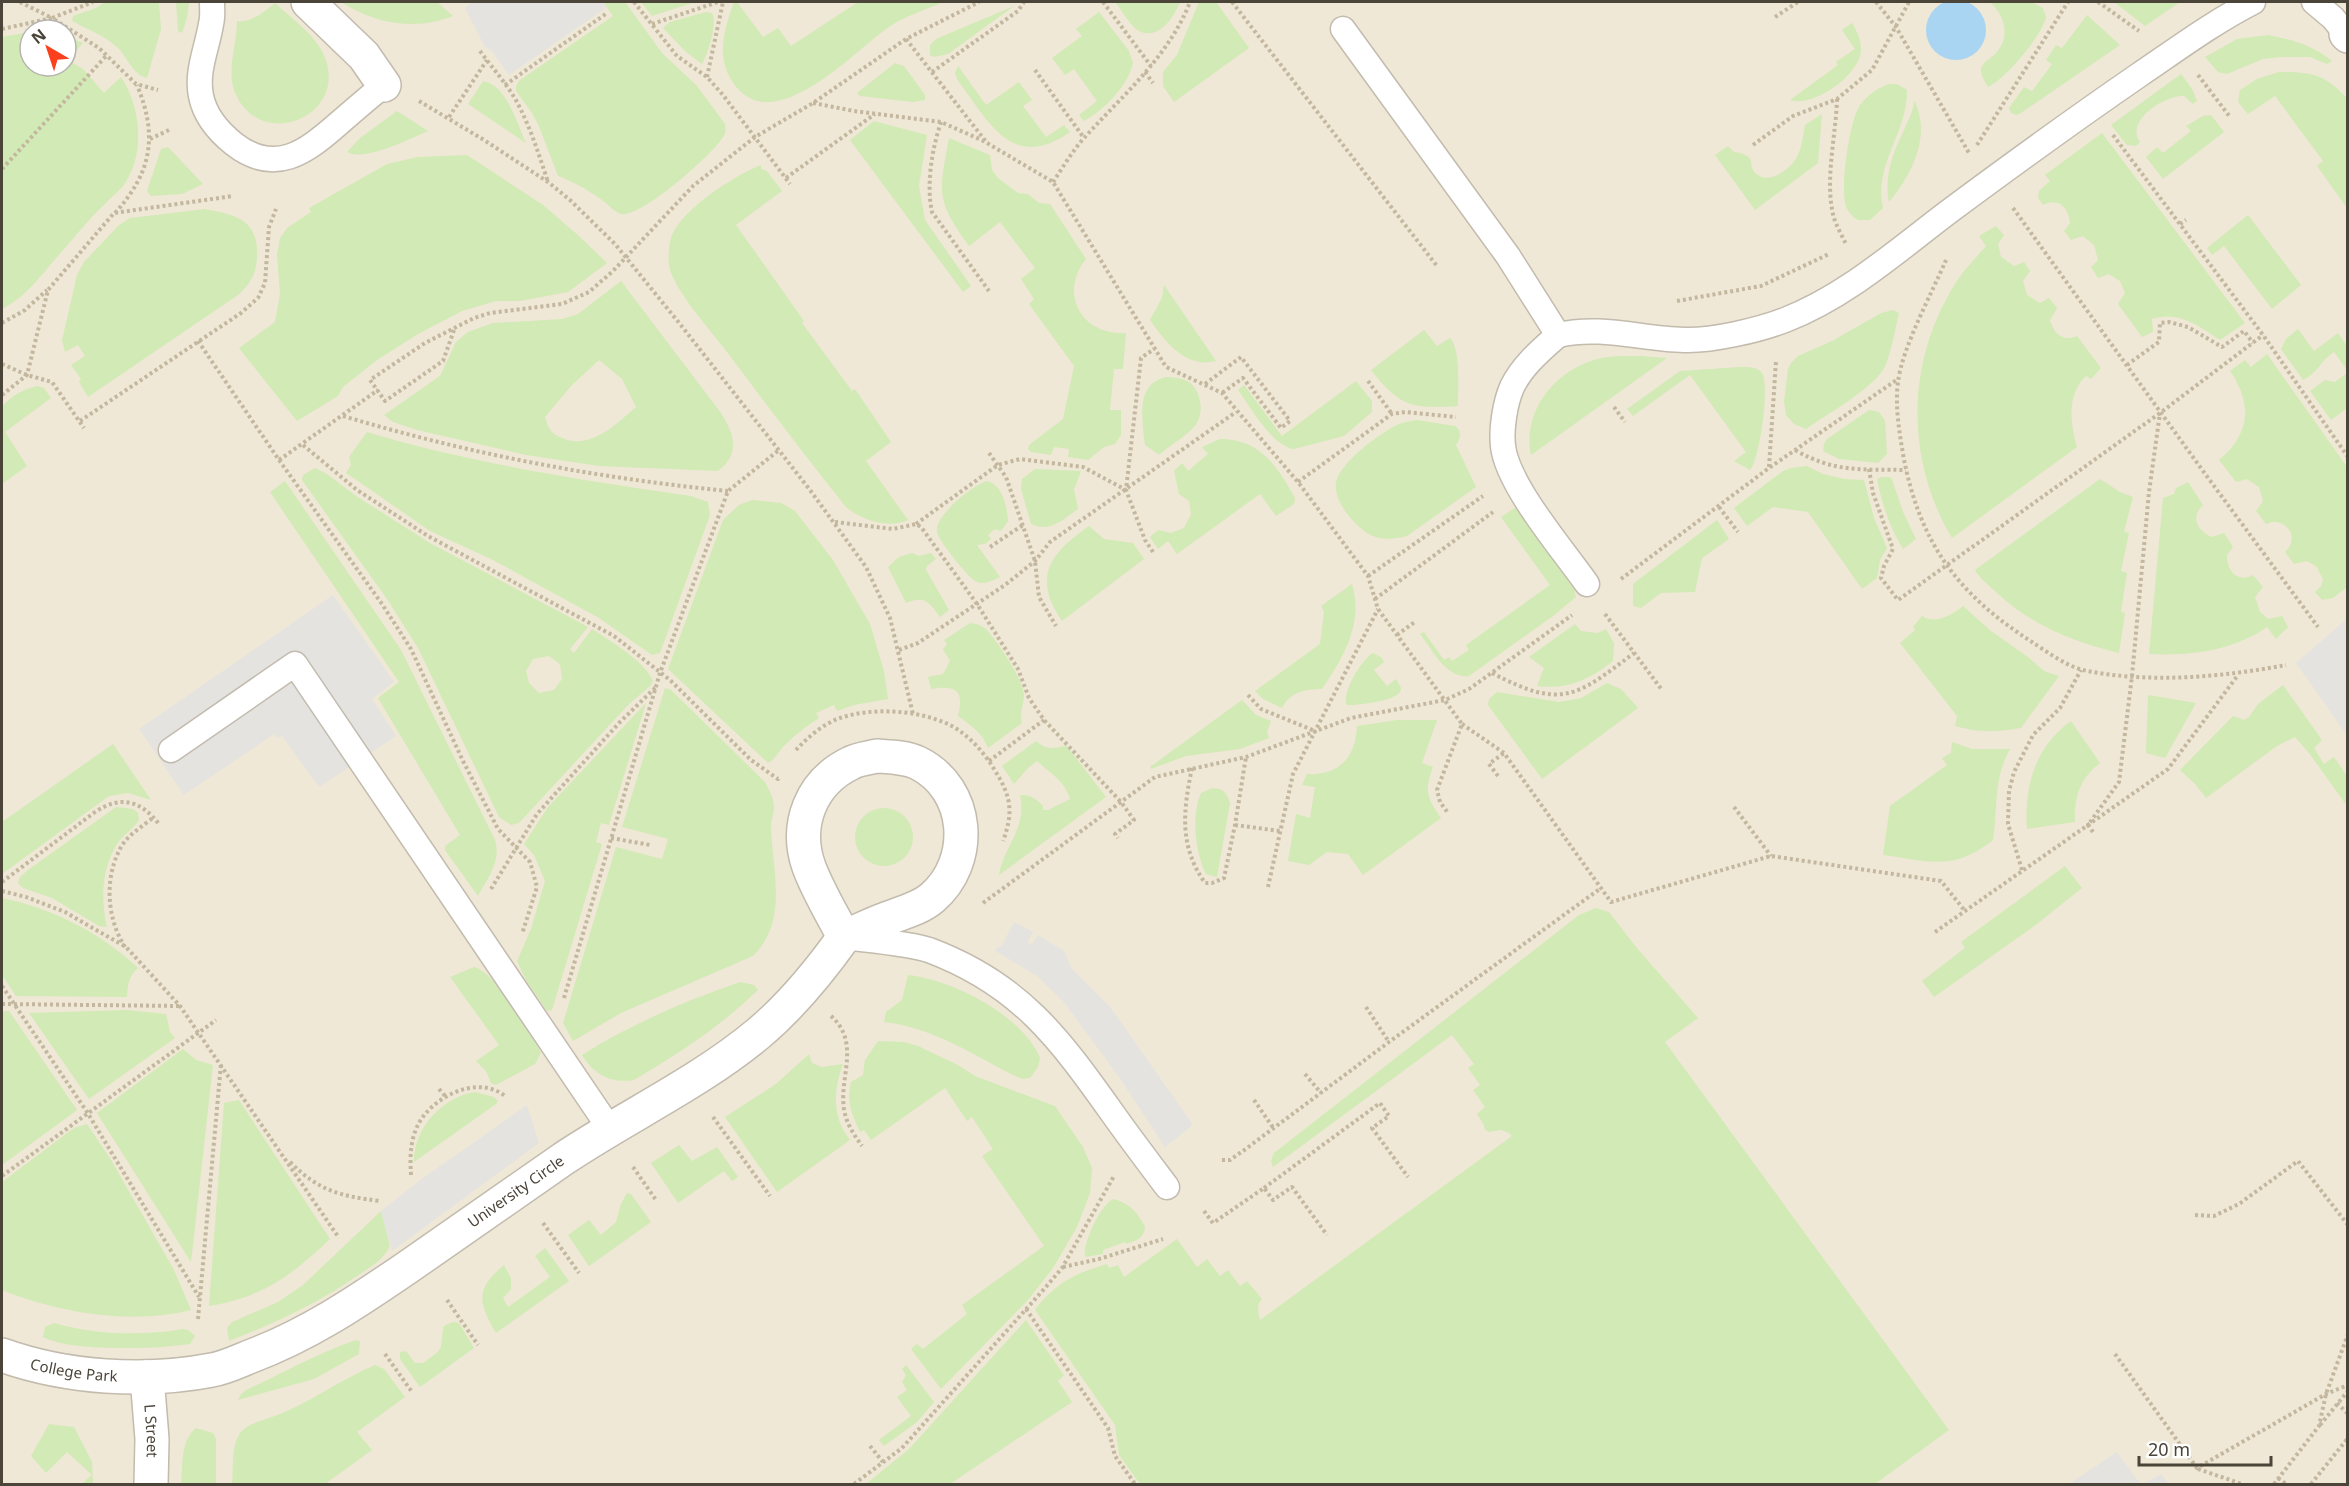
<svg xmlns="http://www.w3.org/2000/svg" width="2349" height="1486" font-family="'Noto Sans',sans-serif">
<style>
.education{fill:#efe8d6;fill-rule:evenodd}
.green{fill:#d2eab5;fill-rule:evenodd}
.parking{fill:#e5e3e0}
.water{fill:#a9d4f2}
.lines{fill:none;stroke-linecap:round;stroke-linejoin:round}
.service-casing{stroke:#c2bbae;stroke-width:27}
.minor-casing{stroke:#c2bbae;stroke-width:36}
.path{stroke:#c4b79f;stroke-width:4;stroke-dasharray:3 3;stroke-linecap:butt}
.service{stroke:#fff;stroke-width:24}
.minor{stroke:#fff;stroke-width:33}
.labels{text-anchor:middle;stroke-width:4.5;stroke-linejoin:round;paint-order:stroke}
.street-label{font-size:15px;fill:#4b4439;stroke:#fff}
</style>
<rect width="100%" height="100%" fill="#f6f3ec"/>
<!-- education -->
<path class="education" d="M2,2H2347V1484H2ZM30,30H66V66H30Z"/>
<!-- green -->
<g class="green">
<path d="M105,2H159L161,29L147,78C133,75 127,57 118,48C104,35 88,30 72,21L73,16L96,8Z"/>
<polygon points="176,2 189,2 187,18 182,33 178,31"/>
<path d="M341,2H437L453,16C415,31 375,24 341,2Z"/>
<path d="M603,2H625L662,53L697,86L725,124C726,130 726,133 723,137C712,155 641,218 621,214C614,212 608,204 602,200C588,190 574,182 558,176L538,124L532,113L516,91V86L520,80L613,16Z"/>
<polygon points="641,2 695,2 652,16"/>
<path d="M734,2H737L763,37L778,28L791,46L858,2H943C925,10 905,16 889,27C855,50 774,140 734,84C715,58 724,30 734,2Z"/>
<path d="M1115,2H1180C1174,16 1161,39 1141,32C1131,28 1122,10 1115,2Z"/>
<polygon points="1199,2 1216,2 1249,48 1174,102 1163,86 1163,72 1177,55"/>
<path d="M1990,2L2033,3L2043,8L2046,17C2042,36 2006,78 1988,87C1985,82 1981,76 1981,69C1983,61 1992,58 1997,52C2011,35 2004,15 1990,2Z"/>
<polygon points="2114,2 2180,2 2145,26"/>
<path d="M275,3C291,18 313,33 323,53C353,116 258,155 234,90C227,69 237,43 237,21C251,23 264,12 275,3Z"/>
<polygon points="1014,6 948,54 934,57 930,55 930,45 936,39"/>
<path d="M706,12L712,13C718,22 708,54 702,64L686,52L663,28L670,22Z"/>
<path d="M1099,12L1129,51L1133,63C1128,86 1104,110 1084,121L1079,115L1097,101L1074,69L1065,75L1052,58L1082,36L1076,29Z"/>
<polygon points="2087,15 2120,45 2021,113 2016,115 2011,113 2009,108 2024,87 2032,91 2052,64 2046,60 2056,45 2062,48"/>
<path d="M1852,23C1857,31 1861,40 1861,50C1860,75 1813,108 1790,100L1838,65L1836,62L1855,49L1842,30Z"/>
<path d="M30,32V66H66V36L83,43L68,60L83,69L104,93L121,77C141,107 146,155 123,186C117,193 110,198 104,205C89,218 77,235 64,249C45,270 27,297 2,309V37Z"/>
<path d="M2268,35C2291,39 2314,46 2332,61L2327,64L2310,57H2281L2263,59L2227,74L2218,72L2205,57L2237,39Z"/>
<polygon points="895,63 904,66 925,95 925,100 913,102 860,96 857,93"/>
<path d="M958,66L986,105L1019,82L1032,100L1023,106L1046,137L1064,125L1070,132C1012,173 988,121 957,79L955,73Z"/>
<path d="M2279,72C2312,72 2324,74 2347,98V208L2317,166L2323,161L2275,96L2248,114L2238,102L2240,90L2257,79Z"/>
<path d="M2181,74L2192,89L2197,101L2193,104L2184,96C2165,95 2125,120 2140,142L2136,146L2127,145L2111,125Z"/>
<path d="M483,81C507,85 517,124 526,143L468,104Z"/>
<path d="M1890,84H1897L1907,90C1908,132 1873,165 1883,208L1870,220H1858C1853,217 1848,212 1846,206C1840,188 1849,121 1860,105C1868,95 1878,87 1890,84Z"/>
<path d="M1914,100C1932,135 1912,175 1889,202C1884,175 1893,152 1905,128C1909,118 1914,110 1914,100Z"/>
<path d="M397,111L428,131C410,139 364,162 347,152L360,138Z"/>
<path d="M1822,114L1818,163L1755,210L1715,155L1728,146L1734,152C1761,156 1744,165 1758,175C1771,184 1791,168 1797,157C1802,148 1803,135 1805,125Z"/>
<polygon points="2211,115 2224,132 2163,179 2146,157 2157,147 2163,153 2191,131 2186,126 2203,116"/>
<polygon points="874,121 927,135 919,186 925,220 971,286 963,292 850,140"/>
<path d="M2102,133L2245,323L2220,340C2199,326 2178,310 2152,319L2153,332L2142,337L2118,304L2125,293L2120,281L2109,274L2098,278L2091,267L2098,260L2094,245L2083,236L2071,240L2064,231L2070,223C2069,207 2058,197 2043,205L2038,198L2039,191L2050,181L2045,175Z"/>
<path d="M949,138L990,155L992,170L998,178L1018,193L1028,194L1039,203L1050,204L1086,259C1058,294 1082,336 1126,333L1123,369H1114L1110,410H1121V435L1115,444L1104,447L1088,460L1068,457L1069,449L1054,447L1051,455L1031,452L1028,449L1029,445L1063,419L1074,366L1029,304L1034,299L1021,279L1035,268L1000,222L969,246C935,199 939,193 949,138Z"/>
<polygon points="168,147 203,184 182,194 151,196 147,191 161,149"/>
<polygon points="467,155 543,205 579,236 607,263 568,292 520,301 496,301 462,311 418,334 377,360 343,387 338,396 297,421 239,348 275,322 280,294 277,255 280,238 287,228 311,212 309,208 387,164 418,157"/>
<path d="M761,165V169L767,171L782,191L736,225L804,321L802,323L852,391L855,389L891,442L866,461L908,520C889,529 861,520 846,507C805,456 766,404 727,352C712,332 672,288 669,265C668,258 669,245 671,238C680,210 735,175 761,165Z"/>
<path d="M205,209C234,215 258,218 257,255C257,273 251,283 238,295L88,397L79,382L81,379L71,365L85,356L78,345L65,352L62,340L77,275L84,262L119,225L130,218Z"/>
<polygon points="2248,215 2301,285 2272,309 2224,246 2212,255 2207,248"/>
<path d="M1996,226L2004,235L1998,244L2001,257L2014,266L2024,262L2030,271L2023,281L2027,295L2040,303L2049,298L2057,308L2050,320C2054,334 2063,342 2077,336L2101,368L2091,379L2086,376L2084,378C2066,397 2071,425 2077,447L1952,538C1906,461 1906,366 1952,289C1961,273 1974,260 1986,246L1979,236Z"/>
<path d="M621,281L721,413C734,434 741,454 718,471L599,466L526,455L417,430L393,422L384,415L440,376L456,342L468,332L493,323L562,319L578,314ZM599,360L622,379L636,407C615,425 591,450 562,438C551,434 548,428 545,417L571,386Z"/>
<path d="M1164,285L1216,361C1185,369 1165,341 1150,320L1162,298Z"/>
<path d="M1893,310L1899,313C1895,330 1892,348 1886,364C1878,386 1827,414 1806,429L1794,424L1786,415L1784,402L1788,369L1791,363L1798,356L1832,341L1881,313Z"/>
<path d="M2298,329L2314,351L2338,333L2347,346V370L2334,352C2318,363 2321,370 2303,380L2281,349L2286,339Z"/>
<path d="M1424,330L1437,346L1450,338C1461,349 1458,390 1458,406C1412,409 1400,407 1371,370Z"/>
<path d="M2267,354L2347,467V587L2333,598L2322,600L2315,592L2321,586L2323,580L2317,567L2307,561L2294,564L2285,552C2302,537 2284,515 2266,524L2256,511L2263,501L2259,487L2247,479L2236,482L2219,460C2250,435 2253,404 2230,371L2245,360L2251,367Z"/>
<path d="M1640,356L1667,358L1531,455C1522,412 1554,372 1594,360C1608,355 1624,356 1640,356Z"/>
<path d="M1740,367C1747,367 1757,366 1762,373C1770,384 1760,460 1750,470L1734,461L1746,452L1690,375L1633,416L1627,409L1680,371Z"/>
<polygon points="2347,373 2347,408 2331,420 2310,391 2325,380 2335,382"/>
<path d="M1166,377C1173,377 1182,378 1189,382C1200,390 1204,409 1198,421C1191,434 1170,445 1159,455L1145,445C1143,421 1134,384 1166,377Z"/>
<path d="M1356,381L1372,401V412L1344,436L1294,449C1272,446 1251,408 1238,390L1244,385L1282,436Z"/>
<path d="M37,386L44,388L51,398L5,432L27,466L2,484V407C12,395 22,390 37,386Z"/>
<polygon points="1869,410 1879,412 1885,421 1887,454 1878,463 1839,459 1823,451 1824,444 1827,439"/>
<path d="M1417,420L1455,426C1462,431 1461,438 1456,445L1476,487L1407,536C1396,539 1385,540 1375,537C1358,531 1333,502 1336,483C1339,463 1381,432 1399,424C1404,422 1411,421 1417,420Z"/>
<path d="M367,432C469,463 586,481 691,496L708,502L710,515L660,653L652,655L599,618L493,560L430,531L355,479L346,473L351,465L349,457Z"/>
<path d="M1220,439C1260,439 1277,466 1295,498L1294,504L1276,516L1260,494L1177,554L1168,541L1158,549L1150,537L1158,530L1171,533L1184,528L1191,514L1189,501L1179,494L1174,471L1182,463L1188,471L1208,454L1202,447Z"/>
<polygon points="1807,466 1823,474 1844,479 1864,480 1874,518 1887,548 1880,560 1877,578 1862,589 1808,512 1773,507 1747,526 1734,508 1783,471 1791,468"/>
<path d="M315,468L327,474L356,496L430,543L588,627L570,649L574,653L592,629C610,641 645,661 653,681L650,686L628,705L519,823L511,825L499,817L418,648L387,599L302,480L303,475ZM549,656L560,664L562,679L554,690L539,693L529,683L526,671L533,659Z"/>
<path d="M1035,469L1081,471L1074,490L1078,509C1062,520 1050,533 1031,524L1021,489L1022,479Z"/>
<path d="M1882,477H1890L1892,480L1903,512L1916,539L1903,549C1890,528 1882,504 1877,479Z"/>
<path d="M2100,479L2120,492L2133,497L2124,532L2129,533L2121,571L2127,573L2121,612L2125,613L2119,653C2074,642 2033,626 1998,594C1990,586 1981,580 1975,570Z"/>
<path d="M285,481L401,650L494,838C503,859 488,877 478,896L445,850V846L460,835L378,698L399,682L270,492Z"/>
<path d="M987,481C1003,485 1007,507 1008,521L1001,531L995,529L988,535L991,539L985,544L977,545L1000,577C993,580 985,585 977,582C970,580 938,540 937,532C934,516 973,485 987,481Z"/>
<path d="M2188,482L2203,505C2190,516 2197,531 2212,537L2224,533L2233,547L2227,555C2227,572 2238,583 2253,575L2263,587L2255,597L2260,612L2268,619L2282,616L2288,627L2276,639L2267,627C2233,651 2190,656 2149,654L2163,498L2174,494L2176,488Z"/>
<path d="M752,500L781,503L795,511L833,560L870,624L884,671L888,699L854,705L837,711L834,705L816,713L819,718C806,726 795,735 784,746C778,752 776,759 768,763L668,669L723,520L739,505Z"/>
<path d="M1518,506L1573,584L1576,597L1553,616L1469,676C1446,679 1432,649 1420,634L1424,632L1444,660L1449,657L1452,661L1469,650L1466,645L1550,585L1501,517Z"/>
<polygon points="1717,520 1729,539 1702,558 1695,592 1661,593 1641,608 1633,606 1633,584"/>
<path d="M1089,526L1104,539L1133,543L1144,559L1062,621C1032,576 1050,554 1089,526Z"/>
<path d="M912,553L919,556L931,553L936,559L927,566L926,570L949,610L940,617C929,602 925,595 906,603L888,567L899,557Z"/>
<path d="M1352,584C1364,623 1343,658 1322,689C1305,689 1290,692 1282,708L1263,699L1255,691L1320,644L1324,612L1321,606Z"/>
<path d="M1963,606L1991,631L2028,657L2044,671L2059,676L2021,728C1997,732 1978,733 1955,726L1957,716L1900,643L1915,630L1913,627L1922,616C1935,625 1952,615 1963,606Z"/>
<path d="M970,623C976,624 982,625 987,630C998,643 1023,678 1024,696C1024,705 1019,712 1022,723L988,748C983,733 970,725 958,716C965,689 955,685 931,689L928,677L943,674L950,661L943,649L947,644L944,640Z"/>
<path d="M1575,624L1581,631L1598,633L1606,629L1614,643L1613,661C1589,680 1567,690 1537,686L1544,668L1529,657Z"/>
<path d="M1373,653L1381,657L1384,662L1374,670L1387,686L1396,679C1397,681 1401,687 1401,688C1402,701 1362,704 1353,705H1347C1341,693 1362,659 1373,653Z"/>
<polygon points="1607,683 1621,689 1638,708 1542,779 1488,705 1489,699 1497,692 1559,702 1581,698"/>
<polygon points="2283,685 2322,740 2314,748 2324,764 2334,757 2347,776 2347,806 2309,753 2295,737 2277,746 2206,798 2195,784 2180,770 2233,716 2244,720 2249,717 2258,704"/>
<path d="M665,688L671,690L765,782C773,797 777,805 771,822C771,868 790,919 753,956L621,1013L573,1041L563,1023L616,847L662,859L668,839L622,827Z"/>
<polygon points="2148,695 2196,703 2165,758 2146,753"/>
<polygon points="1242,700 1256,715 1271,721 1267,732 1269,738 1240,749 1186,756 1151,769 1150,767"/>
<polygon points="646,703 609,825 601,823 596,842 602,844 552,1010 547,1011 526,980 517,961 531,929 545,881 534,855 524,844 548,807"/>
<path d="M1397,720H1437L1422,763L1433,767C1424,791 1427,798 1441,818L1363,875L1348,854L1327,852L1309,865L1288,861L1296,814L1310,818L1315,787L1302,785L1307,774C1339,776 1356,757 1357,726Z"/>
<path d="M2071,721L2100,763C2080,778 2074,797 2075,822L2027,829C2024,786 2035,747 2071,721Z"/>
<path d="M1036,741C1044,749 1056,750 1066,745L1106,797L999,875C1004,845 1027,830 1020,795C1030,795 1036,798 1043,806V810H1048L1070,799C1065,781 1051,774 1037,761L1028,768L1014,784L1002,766Z"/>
<path d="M1952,742L1972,749H2010C1993,779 1998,808 1993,840C1953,872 1929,861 1883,855L1890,806L1947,765L1942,758L1951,753Z"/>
<polygon points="113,744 151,800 128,793 109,796 2,874 2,822"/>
<path d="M1212,788C1223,788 1227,793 1230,803L1217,877L1206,874C1195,852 1191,816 1201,793Z"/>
<path d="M116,807L133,809L138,813L139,820C133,829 123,835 117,844C101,870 101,899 107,927L99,926L52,898L23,888L18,883L20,877L28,870Z"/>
<circle cx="884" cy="837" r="29"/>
<polygon points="2065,866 2082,888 2037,924 1934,997 1922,981 1965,948 1961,942"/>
<path d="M2,898C50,907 103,934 138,968C128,977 128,984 127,997L16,996L2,975Z"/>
<path d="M1596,908L1609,912L1636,947L1698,1018L1665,1042L1949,1430L1875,1484H1140L1119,1455L1115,1425L1035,1310L1036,1308C1059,1281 1074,1274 1107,1264L1109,1268L1118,1265L1124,1277L1177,1239L1197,1267L1207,1259L1220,1276L1228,1270L1240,1286L1247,1281L1262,1299C1256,1305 1258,1312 1260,1320L1512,1136L1509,1133L1501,1130L1489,1132L1485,1130L1484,1125L1477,1114L1485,1107L1473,1090L1480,1085L1468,1068L1474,1064L1452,1035L1273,1167L1271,1161L1274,1153L1579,915Z"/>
<path d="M474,967C496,972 530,1033 541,1053L535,1064L496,1085L491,1083L486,1071L476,1061L499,1045L450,977Z"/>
<path d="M908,975C953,980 1022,1015 1040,1058L1038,1067L1030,1078L1022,1079L1013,1075C972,1054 931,1027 884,1022L886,1012L902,1000Z"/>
<path d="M740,982L754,985L758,990C717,1029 682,1051 634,1080C610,1084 594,1074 582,1055C631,1024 685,1001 740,982Z"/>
<polygon points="127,1010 166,1014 170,1032 175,1038 89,1099 29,1013"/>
<polygon points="2,1011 9,1011 77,1110 2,1165"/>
<path d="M878,1041L904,1042L918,1046L958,1065L975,1076L1055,1106L1083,1147L1092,1168L1090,1193L1077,1227L1053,1268L1028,1300L941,1389L911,1349L917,1344L923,1349L967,1314L962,1305L1044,1246L982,1156L993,1149L972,1117L967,1121L945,1088L871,1140L864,1130L860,1132C852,1114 846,1102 851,1082L863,1075L865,1060Z"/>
<polygon points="183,1049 196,1060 213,1065 191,1262 97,1113"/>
<path d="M809,1054L812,1063L822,1067L843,1064C833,1090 832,1117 850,1140L777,1192L725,1117L776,1084Z"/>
<path d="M475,1092L494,1097L498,1101L496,1104L414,1162C413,1129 442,1097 475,1092Z"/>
<path d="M239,1100L330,1239C292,1275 262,1298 209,1306L224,1103Z"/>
<path d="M87,1124L111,1160L174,1270L191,1310C131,1325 59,1313 2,1290V1182L74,1128Z"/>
<polygon points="679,1145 692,1161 717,1147 738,1177 732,1181 724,1171 678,1203 651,1163"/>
<polygon points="627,1193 631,1194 651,1222 589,1266 568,1235 589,1220 601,1235 616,1222 621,1204"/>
<path d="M1113,1199C1130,1203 1136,1212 1145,1226C1145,1238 1136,1241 1126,1244L1125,1242L1103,1250V1254L1085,1257C1083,1242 1100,1206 1113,1199Z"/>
<path d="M381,1211L390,1246C384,1259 372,1266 360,1274C319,1303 275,1323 229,1341L227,1328L232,1322L278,1302L303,1285Z"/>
<path d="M545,1248L569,1281L496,1333C478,1302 475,1289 504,1265L511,1278V1289L503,1298L508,1307L550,1277L535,1256Z"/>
<polygon points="1026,1320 1064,1375 1058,1381 1072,1402 950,1484 866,1484 909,1449"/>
<path d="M453,1322L459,1323L474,1348L420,1387L400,1359V1352L406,1351L415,1363H423C448,1345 438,1352 444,1326Z"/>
<path d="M54,1323C95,1335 142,1336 183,1329L188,1330L195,1336L190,1344C158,1349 71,1352 43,1337L45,1327Z"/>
<path d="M356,1340L360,1341L359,1354L314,1379L238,1400L241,1394L246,1390C283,1373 318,1353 356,1340Z"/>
<path d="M375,1365L384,1369L405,1397L357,1432L372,1450L325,1484H232C234,1468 230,1444 242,1431C248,1424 263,1420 272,1417C309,1404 339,1380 375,1365Z"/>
<polygon points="906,1365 934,1402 917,1422 884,1446 879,1440 911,1416 897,1397 907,1390 902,1382 906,1375 902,1369"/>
<polygon points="49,1424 74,1427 92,1462 93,1484 82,1484 92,1475 67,1452 46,1473 31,1456"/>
<path d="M196,1428L213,1433L216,1439V1484H181C183,1466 180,1441 196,1428Z"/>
</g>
<!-- parking -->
<g class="parking">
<polygon points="472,2 603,2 607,7 509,75 491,50 485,47 465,8"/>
<polygon points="333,595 394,682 372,699 396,736 319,787 282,736 277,738 274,734 184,795 139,729"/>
<polygon points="2347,619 2347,735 2296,663"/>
<polygon points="1014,922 1033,932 1028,941 1029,944 1033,943 1038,935 1064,951 1072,969 1111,1008 1193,1125 1165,1147 1119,1077 1063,1001 1037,976 994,950 1002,945"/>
<polygon points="527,1105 539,1143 392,1251 381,1211 423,1178"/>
<polygon points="2117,1452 2137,1480 2142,1484 2161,1474 2169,1484 2069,1484"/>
</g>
<!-- water -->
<circle class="water" cx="1956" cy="30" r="30"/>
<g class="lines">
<defs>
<g id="service">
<path d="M212,2C212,9 213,17 211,24C207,49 196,71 201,96C205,116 219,132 234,144C275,176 306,152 338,124C353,111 368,98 384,85"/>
<polyline points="2314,2 2333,18 2346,34"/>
<path d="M1343,29L1508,256L1558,335C1601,325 1641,339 1684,340C1712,341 1759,330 1785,320C1847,296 1899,249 1951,210C2013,164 2075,119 2139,75C2176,50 2212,23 2253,2"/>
<path d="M1558,335C1541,350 1522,366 1512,387C1505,403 1501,429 1503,446C1507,485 1564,551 1587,584"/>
<polyline points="171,750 295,664 610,1129"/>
<path d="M844,937C867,940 908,943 929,950C1020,984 1059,1038 1113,1114C1130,1138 1149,1163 1167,1187"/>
</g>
<g id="minor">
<polyline points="308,2 364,56 384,85"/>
<polyline points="2346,34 2348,36"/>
<path d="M877,756C891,757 905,757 918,763C970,789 975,861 932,898C919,909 901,913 886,919C872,924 858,931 844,937C832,914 818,891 809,867C794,825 811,782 851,763C858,759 869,758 877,756Z"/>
<path id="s1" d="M2,1355C66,1378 145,1383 212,1370C224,1368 237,1362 249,1357C308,1335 357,1302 408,1267C460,1231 511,1195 563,1159C627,1116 699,1083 759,1033C791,1006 819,972 844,937"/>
<path id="s2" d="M147,1377L152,1439L151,1484"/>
</g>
</defs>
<!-- service casing -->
<use href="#service" class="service-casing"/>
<!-- minor casing -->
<use href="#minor" class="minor-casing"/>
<!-- path -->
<g class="path">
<polyline points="20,2 52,18 93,2"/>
<polyline points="634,2 677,56 707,77 723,95 790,184"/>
<polyline points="1103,2 1151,66"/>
<polyline points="1232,2 1437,266"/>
<polyline points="1876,2 1896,27 1969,153"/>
<polyline points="2098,2 2139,31"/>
<polyline points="1775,17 1798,2"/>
<polyline points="652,24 718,2"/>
<polyline points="2,29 52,18 99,48 136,84 158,90"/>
<polyline points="906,39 987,143 1053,182 1166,367 1222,393 1298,482 1368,576 1378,609 1462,724 1437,790 1440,802 1448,813"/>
<path d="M480,51C493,69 508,85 518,104C531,129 539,155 548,182"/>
<polyline points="1035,70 1084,138"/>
<polyline points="932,72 1018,11 1024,2"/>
<polyline points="1145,72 1153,83"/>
<polyline points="2198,75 2230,117"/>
<polyline points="707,77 723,2"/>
<polyline points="505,85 607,13"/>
<path d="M1837,99C1836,136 1824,182 1834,218C1837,227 1842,236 1846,244"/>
<polyline points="419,101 484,140 548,182 570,200 615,244 680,324 810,490 866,567 890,618 913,714"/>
<polyline points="813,103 854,111 941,122 986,142"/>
<polyline points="449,117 487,60"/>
<path d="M941,122C932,149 926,184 932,212L989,291"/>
<polyline points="2113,135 2263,335 2348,457"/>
<polyline points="150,139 169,130"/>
<polyline points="1753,145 1793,116 1837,99 1872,70 1909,2"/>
<polyline points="1977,145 2068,2"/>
<polyline points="2,169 107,55"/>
<polyline points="786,178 875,114"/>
<path d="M1053,182C1063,167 1073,150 1085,137C1124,94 1169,56 1190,2"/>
<polyline points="2013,208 2203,471 2318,627"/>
<path d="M115,213C152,172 158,136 137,85"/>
<polyline points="2180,224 2186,220"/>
<path d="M1946,260C1932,293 1902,348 1898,382C1895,406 1899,430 1903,454C1919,542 1957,594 2032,642C2046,651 2066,666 2083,670C2147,684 2223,677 2286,665"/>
<polyline points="1677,301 1761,286 1829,254"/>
<polyline points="2,323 25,310 47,290"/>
<polyline points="454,330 443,361 385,401 370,380 425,343 474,318 490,313 562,304 589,292 613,271 693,186 755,137 813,103 906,39 979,2"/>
<polyline points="198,341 279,460 378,390"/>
<polyline points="2,364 27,375 52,382 84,428"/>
<polyline points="2127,365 2159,342 2160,323 2169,322 2188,327 2222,347 2244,331 2253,343"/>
<polyline points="1368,381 1392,414"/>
<polyline points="1205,384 1241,357 1290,421 1281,428 1243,378 1222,393"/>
<polyline points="2,395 27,375 48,290 114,213 233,196"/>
<polyline points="1614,407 1625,422"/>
<path d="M343,416C470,454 596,478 728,491"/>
<polyline points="80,421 241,313 258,298 265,283 269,227 276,209"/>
<polyline points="303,445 357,490 428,536 614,636 670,680 751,760 778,779 780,777"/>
<path d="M1795,450C1835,473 1862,469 1906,470"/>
<polyline points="989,453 1006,477 1035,561 1039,597 1056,626"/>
<polyline points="279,460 382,604 411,649 463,761 498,829 530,862 537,887 522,934"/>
<polyline points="1769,467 1776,361"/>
<polyline points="1869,469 1873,493 1893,549 1884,566 1881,578 1898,600 2160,413 2263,335"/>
<polyline points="1298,482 1392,414 1405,412 1456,417"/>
<polyline points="1719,507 1738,532"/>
<polyline points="835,522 893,529 916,524 921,527 977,604 1018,669 1029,698 1044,720 1121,802 1134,820 1115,834 1118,838"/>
<polyline points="916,524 998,465 1020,459 1083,467 1126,490"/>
<polyline points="990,547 1023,525"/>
<polyline points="1153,552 1145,540 1126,490 1141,358 1154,349"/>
<polyline points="1368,576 1483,496"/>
<polyline points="1621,579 1769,468 1898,379"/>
<polyline points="1375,599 1493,512"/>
<polyline points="1605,614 1662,690"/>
<polyline points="1397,635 1416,621"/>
<polyline points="899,650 918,643 1005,585 1035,561 1050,542 1236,412"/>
<path d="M1492,673C1561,709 1575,698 1634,653"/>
<polyline points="1248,695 1261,709 1315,731"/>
<polyline points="1462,724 1504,753 1611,902 1771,856 1941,881 1965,911"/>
<path d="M796,750C808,737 823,724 840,718C873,707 917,710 948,724C967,733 983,751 994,769C1011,796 1014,811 1003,841"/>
<polyline points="989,761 1044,720"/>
<path d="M1192,768C1183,811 1179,846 1205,883H1212L1224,878L1235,825L1246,757"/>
<polyline points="1498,776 1489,764 1504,753"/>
<polyline points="1734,807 1771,856"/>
<polyline points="1235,825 1280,831"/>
<polyline points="2093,832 2088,825 2119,782 2132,676 2149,492 2160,413"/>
<polyline points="611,838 650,845"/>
<polyline points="2022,870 2008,824 2009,791 2014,772 2033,735 2060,708 2081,670"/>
<path d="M2,882L95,812C121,795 140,800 159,824"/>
<polyline points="1268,887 1293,774 1378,609"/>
<polyline points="491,889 537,814 619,723 656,687"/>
<polyline points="2,891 26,897 65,912 126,947 180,1006 339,1238"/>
<polyline points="983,903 1155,777 1246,757 1351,718 1445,700 1469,689 1572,615"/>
<polyline points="1935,932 2168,769 2238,675"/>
<path d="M125,947C107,919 104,879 120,849C126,836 143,826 154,817"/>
<polyline points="2,986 87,1112 199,1297"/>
<polyline points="564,998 660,673 728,491 779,450"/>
<polyline points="2,1004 180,1006"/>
<polyline points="1366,1007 1389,1042"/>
<path d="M831,1016C861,1043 839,1076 844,1109C846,1123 854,1135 862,1146"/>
<polyline points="1305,1074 1321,1093"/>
<polyline points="439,1089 446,1097"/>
<polyline points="1254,1100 1274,1129"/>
<polyline points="713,1117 770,1196"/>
<polyline points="1222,1160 1230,1160 1247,1148 1389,1042 1601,888"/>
<path d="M290,1162C319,1191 340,1196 380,1201"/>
<polyline points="633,1167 656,1200"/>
<path d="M411,1175C410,1159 410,1144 416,1129C428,1099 476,1073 505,1096"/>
<polyline points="2,1176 216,1020"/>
<polyline points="1264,1188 1380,1103 1389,1116 1372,1128 1408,1177"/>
<polyline points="1204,1211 1213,1223 1264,1188 1273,1200 1292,1187 1327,1235"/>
<polyline points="2195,1215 2214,1216 2239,1204 2298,1161 2348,1225"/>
<polyline points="543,1223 579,1273"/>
<polyline points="1063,1267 1099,1259 1163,1239"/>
<polyline points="447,1300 478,1345"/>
<polyline points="1026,1309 1108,1428 1115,1456 1135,1484"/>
<polyline points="198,1319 221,1064"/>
<polyline points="385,1354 412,1392"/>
<polyline points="2115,1354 2197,1468 2326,1394 2348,1385"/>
<polyline points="2337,1403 2348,1414"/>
<polyline points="2320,1425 2348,1391"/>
<polyline points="870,1446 883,1462"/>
<polyline points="2198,1469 2242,1484"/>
<polyline points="2278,1478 2286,1484"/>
<polyline points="854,1484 902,1448 1045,1288 1062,1268 1114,1176"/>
<polyline points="2274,1484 2319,1426 2326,1394 2348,1334"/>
<polyline points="2311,1484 2348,1438"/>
</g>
<!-- service -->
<use href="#service" class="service"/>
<!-- minor -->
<use href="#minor" class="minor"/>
</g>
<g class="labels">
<!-- street labels -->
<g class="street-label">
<text dy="5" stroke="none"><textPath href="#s1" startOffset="567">University Circle</textPath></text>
<text dy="5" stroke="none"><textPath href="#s1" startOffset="74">College Park</textPath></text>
<text dy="5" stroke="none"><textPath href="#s2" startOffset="54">L Street</textPath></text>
</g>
</g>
<!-- border -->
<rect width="2349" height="1486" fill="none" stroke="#4b4439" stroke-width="6"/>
<!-- north arrow -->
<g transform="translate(48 48) rotate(321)"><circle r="28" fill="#ffffff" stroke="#b7b4b0" stroke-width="1.5"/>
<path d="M0-4.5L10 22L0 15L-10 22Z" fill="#fc3f1d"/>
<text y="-9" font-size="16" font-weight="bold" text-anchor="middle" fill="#4b4439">N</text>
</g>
<!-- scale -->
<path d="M2139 1456v9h132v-9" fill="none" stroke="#4b4439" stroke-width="3"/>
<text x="2148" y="1456" font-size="18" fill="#4b4439" stroke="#ffffff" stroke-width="4.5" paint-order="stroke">20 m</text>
</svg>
